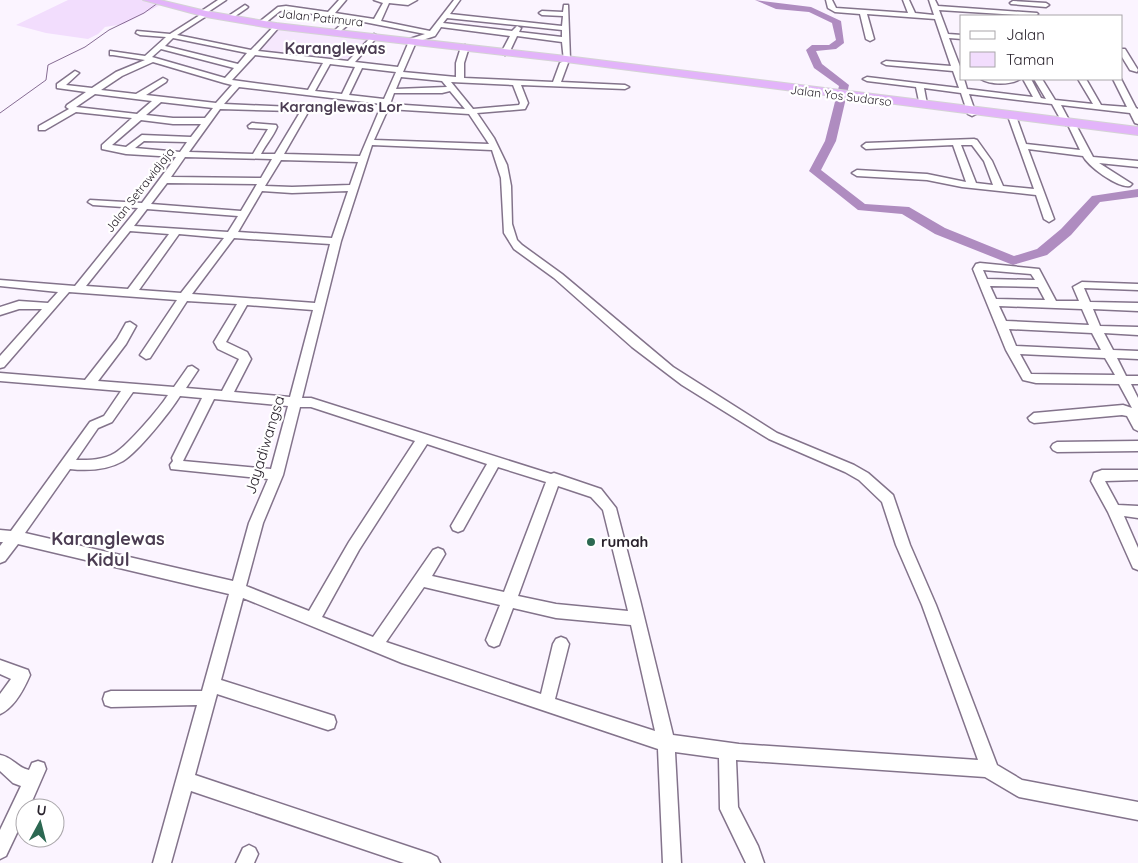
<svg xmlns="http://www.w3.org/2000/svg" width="1138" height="863" font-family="Quicksand,sans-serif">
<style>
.built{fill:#f6e8fd}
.green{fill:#f2ddfd}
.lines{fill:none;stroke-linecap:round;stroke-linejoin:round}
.stream{stroke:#866c93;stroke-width:1}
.river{fill:#af8cc0;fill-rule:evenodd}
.minor-casing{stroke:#83738b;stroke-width:3}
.highway-casing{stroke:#d4d3d5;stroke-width:2}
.minor{fill:#fff;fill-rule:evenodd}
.highway{fill:#e3b4fa;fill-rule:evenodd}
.poi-dot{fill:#2c6852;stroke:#fff;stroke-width:2}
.labels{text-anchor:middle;stroke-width:4.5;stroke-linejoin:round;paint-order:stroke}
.far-street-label{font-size:12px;fill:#28212b;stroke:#fff}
.far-quarter-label{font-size:15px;font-weight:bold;fill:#4c3d53;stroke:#fff}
.street-label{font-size:15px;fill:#28212b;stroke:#fff}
.poi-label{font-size:15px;font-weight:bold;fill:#28212b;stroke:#fff;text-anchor:start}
.far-district-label{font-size:16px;font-weight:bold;fill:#4c3d53;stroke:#fff}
.quarter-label{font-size:18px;font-weight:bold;fill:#4c3d53;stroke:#fff}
</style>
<rect width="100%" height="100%" fill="#fbf4ff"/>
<!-- built -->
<polygon class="built" points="276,26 372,37 350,64 255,52"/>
<!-- green -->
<polygon class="green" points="68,0 146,0 162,4 124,24 105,27 98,34 88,39 46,33 16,25"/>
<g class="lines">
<!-- stream -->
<polyline class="stream" points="0,113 46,80 48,65 85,47 109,30 144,13 162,0"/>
<!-- river -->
<polygon class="river" points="755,0 811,7 841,21 844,43 836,49 816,51 822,64 849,85 836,141 821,170 865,204 909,207 945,228 1014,256 1037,249 1061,229 1092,196 1138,189 1138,197 1100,202 1071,235 1047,255 1013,265 935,234 902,214 858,210 809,171 825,141 839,86 814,68 806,50 812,45 829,45 836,40 832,23 809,12 776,9"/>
<defs>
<g id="minor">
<path d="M218,0H226L208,12V15L177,35L251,50L276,24L280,26L258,51L348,61L374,34L378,36L355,62L398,67L410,39L425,34L354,20L337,34L333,32L347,19L286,10L280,11L264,24L258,23L278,7L286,6L328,12L339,0H346L335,13L374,19L383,3L374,0H417L408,5L389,3L381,21L430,31L454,0H460L450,14L562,26L563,16L542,15L539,13L542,11L563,12L564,5H568L570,59L566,61L568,63L561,82L625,85L629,87L625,89L521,85L528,103L525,109L477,113L494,138L507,165L511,186L512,224L517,240L522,245L562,274L673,367L777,433L854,465L868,473L893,495L910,545L936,605L997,765L1022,780L1138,802V820L1019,797L985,777L736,760L738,807L758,846L764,863H746L720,809L719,758L675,752L681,863H663L658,749L402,663L243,598L221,680L328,714L334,716L336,722L334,728L328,730L217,694L195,775L431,854L437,857L440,863H404L191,791L171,863H153L197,705L111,707L105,705L103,699L105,693L111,691H202L229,594L18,544L5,561L0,563V546L3,542H0V530L11,531L90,422L104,416L121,391L0,381V373L85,380L117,339L126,323L130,322L136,326L126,344L98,381L174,387L188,367L192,366L198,370L186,388L222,391L239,359L218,349L214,342L237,304L187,301L150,358L146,359L140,355L177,300L69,292L4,367L0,368V356L42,309H19L0,315V307L19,301L48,303L58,292L0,286V280L75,286L138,208L93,205L88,202L90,200L142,203L176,157L126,154L102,149V145L132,118L76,112L45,130H39V126L69,109L66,107L67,105L86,92L57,88V84L75,71L79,73L66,85L92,88L116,72L145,60L113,55H110V51L145,56L166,37L140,35L136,33L137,31L170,34L200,15V12ZM447,18L562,30V37L519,32L521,28L517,26L512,31L443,23ZM441,27L510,36L501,53L505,55L509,53L517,36L562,42L564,61L560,63L553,82L464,78V63L469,47L465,45L461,47L456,63V77L403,72L416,42L435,36ZM173,38L247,53L238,64L165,46ZM161,49L234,68L225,78L152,57ZM255,55L323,63L308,90L232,80ZM153,62L224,83L232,85L216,103L146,95L166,82L167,80L163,78L136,94L101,90L122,76ZM330,64L355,67L342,94L315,91ZM362,68L396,72L384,99L349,95ZM401,77L442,81L447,87L396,89ZM451,82L513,85L520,103L519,105L473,109ZM239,87L382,104L360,156L284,154L307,114L303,108L293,107L224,104ZM450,91L465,109L390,104L394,93H442ZM95,94L152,101L137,114L76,107ZM161,102L213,108L205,118H173L146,115ZM220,109L293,111L299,114L275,154H261C266,144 273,137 277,127L276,125L252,123L248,126L249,128L268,129L253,154L189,152ZM388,109L469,114L489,144L374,140ZM141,120L173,124H201L191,137L142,135L126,147L112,145ZM144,141L187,142L180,152L135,148ZM372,145L492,150L501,178L504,233L514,249L554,278L632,347L682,385L769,439L845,472L859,480L882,502L896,545L922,605L978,760L739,744L673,735L640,600L616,508L601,489L554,473L551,474L311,398H302L341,241ZM185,157L272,159L261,178L171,177ZM281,160L358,162L350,185L292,187L265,186ZM167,183L257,184L241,211L151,204ZM262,191L292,193L348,191L332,238L238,232ZM147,209L238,216L228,232L134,226ZM130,231L169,234L128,289L86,286ZM179,234L224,238L181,293L139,290ZM234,238L330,244L315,303L192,294ZM247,305L313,310L290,397L234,392L251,359L247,352L226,342ZM133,392L168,395C159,409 128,445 115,453C104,460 89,460 76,460L98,428L112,422ZM180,396L202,398L172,458L173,461L170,465L171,469L268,479L249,523L233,581L25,533L70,469C88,471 107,470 123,461C138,452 170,412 180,396ZM214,399L288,406L271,469L183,461ZM300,407H311L415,441L349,542L309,611L246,586L263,523L283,475ZM427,444L487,464L451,526L453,530L458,532L463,530L498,467L546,482L504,592L432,576L445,554L443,550L438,548L433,550L373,637L322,617L359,550ZM558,486L591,497L603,510L628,611L556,604L518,596ZM424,587L500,605L486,640L489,645L494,647L499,645L513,608L556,618L631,625L655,731L555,699L569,644L566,639L561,637L556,639L553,644L541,694L386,642Z"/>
<polygon points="826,0 832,0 836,8 908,13 903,0 909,0 915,13 934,15 929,0 935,0 938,6 1037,13 1038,14 1035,16 939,10 948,34 962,35 962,39 949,38 961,69 962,79 964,79 967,89 1033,97 1023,79 1031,79 1041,98 1046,99 1034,79 1042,79 1055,100 1093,104 1078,79 1086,79 1101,105 1127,107 1113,79 1121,79 1136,108 1138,109 1138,124 1135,123 1130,113 1061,105 1070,122 1066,125 1062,122 1052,104 969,94 976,114 972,116 968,114 961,93 924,88 927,104 920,106 916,87 867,81 863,79 867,77 959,88 953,71 886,65 882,63 886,61 951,66 935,19 867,14 874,39 870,41 866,39 860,14 835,12 828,8"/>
<polygon points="1013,1 1046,3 1049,5 1046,7 1011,4 1010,3"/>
<polygon points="245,5 248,7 247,8 231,19 227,19 227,17"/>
<polygon points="1122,49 1125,49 1138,70 1137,72 1130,70 1122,57"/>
<path d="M981,79H1020C1011,85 990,85 981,79Z"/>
<path d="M1013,116L1017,119L1026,144L1080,150L1069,127L1076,125L1093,157L1138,161V167L1099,163L1132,184L1130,186C1117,188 1088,166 1083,156L1028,149L1054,219L1049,222L1044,219L1036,195L962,187L927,180L857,176L852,173L857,170L927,174L966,182L953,145L866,149L862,146L866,143L974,139L977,140L992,161L1003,186L1034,189L1009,119ZM961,145H972L984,161L993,185L976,183Z"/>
<path d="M980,263L1039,269L1056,301H1079L1073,287L1082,282L1138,284V290L1084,288L1090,302L1138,303V311L1093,309L1100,326L1138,327V335L1104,333L1113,350L1138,351V359L1117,358L1126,376H1138V384H1131L1138,398V431L1134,429L1127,416L1122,415L1034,423L1030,421L1028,418L1034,413L1123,405L1132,408L1119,384L1036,383L1023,380L1006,350L973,269L976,264ZM983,270L1031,274L1035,280L987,279ZM990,286L1038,287L1045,300L996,299ZM999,306L1082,309L1089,325L1006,321ZM1009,329L1092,333L1101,350L1016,346ZM1020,354L1105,358L1115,375L1031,374Z"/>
<polygon points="1138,441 1138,451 1057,452 1053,450 1051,447 1053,444 1057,442"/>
<polygon points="1102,470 1138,470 1138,480 1105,481 1118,505 1138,506 1138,518 1124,516 1138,548 1138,570 1133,568 1108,512 1091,481 1094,473"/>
<path d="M0,660L28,670L30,675C24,689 14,708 0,714V694L11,679L0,674Z"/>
<path d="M0,755C12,757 18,768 29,770L32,763L38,761L44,763L46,769L29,808H25V816L6,856L0,859V830L21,786L13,783L0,771Z"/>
<polygon points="249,845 255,848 258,854 254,863 236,863 243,848"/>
</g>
<polygon id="highway" points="143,0 160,0 206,11 276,23 566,56 1138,127 1138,135 566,62 276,29 206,17"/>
</defs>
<!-- minor casing -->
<use href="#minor" class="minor-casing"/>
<!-- highway casing -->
<use href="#highway" class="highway-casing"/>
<!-- minor -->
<use href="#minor" class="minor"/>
<!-- highway -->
<use href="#highway" class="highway"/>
</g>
<!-- markers -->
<circle class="poi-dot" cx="591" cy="542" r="5"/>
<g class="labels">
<!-- far-street labels -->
<g class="far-street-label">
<text transform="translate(321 18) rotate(6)" y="4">Jalan Patimura</text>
<text transform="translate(841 96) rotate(7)" y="4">Jalan Yos Sudarso</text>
<text transform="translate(140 190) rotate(-52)" y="4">Jalan Setrawidjaja</text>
</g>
<!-- far-quarter labels -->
<g class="far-quarter-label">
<text x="341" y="112">Karanglewas Lor</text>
</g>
<!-- street labels -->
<g class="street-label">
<text transform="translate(265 445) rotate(-73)" y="5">Jayadiwangsa</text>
</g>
<!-- poi labels -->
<g class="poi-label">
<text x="601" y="547">rumah</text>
</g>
<!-- far-district labels -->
<g class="far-district-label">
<text x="335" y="54">Karanglewas</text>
</g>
<!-- quarter labels -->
<g class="quarter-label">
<text x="108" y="545">Karanglewas<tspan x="108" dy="21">Kidul</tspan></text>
</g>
</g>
<!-- legend -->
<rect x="960" y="15" width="162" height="65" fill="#ffffff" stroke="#a9a6aa"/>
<rect x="970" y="31" width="25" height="8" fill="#ffffff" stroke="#a9a6aa"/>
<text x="1006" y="40" font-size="15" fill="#28212b">Jalan</text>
<rect x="970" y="52" width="25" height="15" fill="#f2ddfd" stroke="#a9a6aa"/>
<text x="1006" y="65" font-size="15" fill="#28212b">Taman</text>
<!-- north arrow -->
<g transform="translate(40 823) rotate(7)"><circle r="24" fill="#ffffff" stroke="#a9a6aa"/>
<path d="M0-4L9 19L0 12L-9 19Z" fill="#2c6852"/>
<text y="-8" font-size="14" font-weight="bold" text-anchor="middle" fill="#28212b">U</text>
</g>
</svg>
